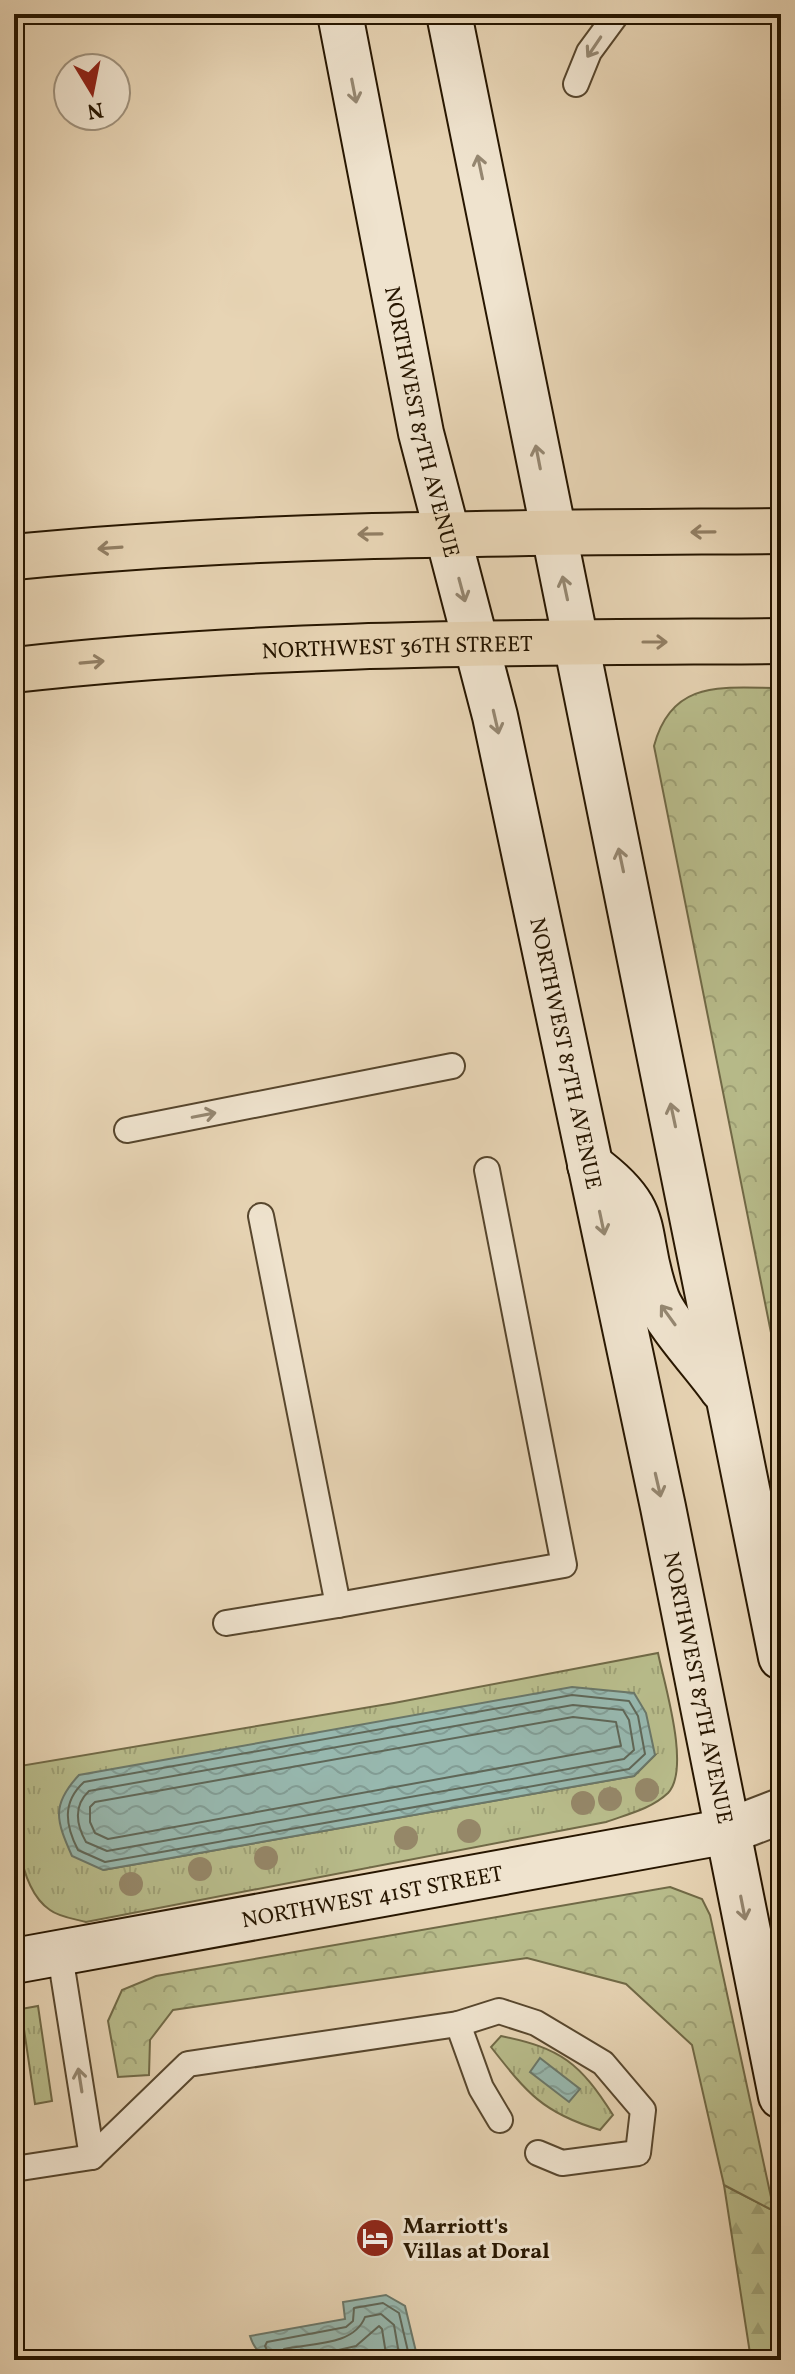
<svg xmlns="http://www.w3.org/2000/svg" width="795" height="2374" font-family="Vollkorn,serif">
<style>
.grass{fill:url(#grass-tufts);stroke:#706946;stroke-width:2;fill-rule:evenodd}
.forest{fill:url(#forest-firs);stroke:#706946;stroke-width:2}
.park{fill:url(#park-crowns);stroke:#706946;stroke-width:2}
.water{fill:url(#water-waves);stroke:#6a7769;stroke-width:2}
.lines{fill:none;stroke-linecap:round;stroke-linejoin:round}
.shore{stroke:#5f6758;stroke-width:2}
.lane-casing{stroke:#57462d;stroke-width:28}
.street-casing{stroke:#57462d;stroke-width:48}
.secondary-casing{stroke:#271600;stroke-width:48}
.primary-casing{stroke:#271600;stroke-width:48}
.lane{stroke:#efe3ce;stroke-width:24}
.street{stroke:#efe3ce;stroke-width:44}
.secondary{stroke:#efe3ce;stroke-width:44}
.primary{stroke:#e7d4b4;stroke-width:44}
.tree{fill:#958768}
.oneway{stroke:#958771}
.oneway2{stroke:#917e63}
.labels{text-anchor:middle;stroke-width:6;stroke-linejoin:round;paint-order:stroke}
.street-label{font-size:22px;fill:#271600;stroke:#efe3ce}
.poi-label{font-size:22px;font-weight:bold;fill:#271600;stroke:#efe3ce;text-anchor:start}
</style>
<defs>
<pattern id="grass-tufts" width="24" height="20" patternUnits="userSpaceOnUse" patternTransform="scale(2)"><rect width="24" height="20" fill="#b8bc8b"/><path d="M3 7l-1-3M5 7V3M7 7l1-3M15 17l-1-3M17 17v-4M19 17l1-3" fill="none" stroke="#9ea176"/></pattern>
<pattern id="forest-firs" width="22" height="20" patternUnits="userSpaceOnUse" patternTransform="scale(2)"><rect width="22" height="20" fill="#b8bc8b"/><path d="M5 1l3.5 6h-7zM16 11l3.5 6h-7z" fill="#9ea176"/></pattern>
<pattern id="park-crowns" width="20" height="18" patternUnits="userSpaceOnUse" patternTransform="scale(2)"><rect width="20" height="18" fill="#b8bc8b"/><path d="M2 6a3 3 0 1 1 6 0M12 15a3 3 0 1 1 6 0" fill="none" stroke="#9ea176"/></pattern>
<pattern id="water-waves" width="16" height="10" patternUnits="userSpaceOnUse" patternTransform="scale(2)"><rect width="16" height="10" fill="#97b8af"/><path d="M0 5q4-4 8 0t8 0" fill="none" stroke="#829d95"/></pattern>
</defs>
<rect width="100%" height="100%" fill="#e7d4b4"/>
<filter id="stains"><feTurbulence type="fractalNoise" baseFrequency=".0025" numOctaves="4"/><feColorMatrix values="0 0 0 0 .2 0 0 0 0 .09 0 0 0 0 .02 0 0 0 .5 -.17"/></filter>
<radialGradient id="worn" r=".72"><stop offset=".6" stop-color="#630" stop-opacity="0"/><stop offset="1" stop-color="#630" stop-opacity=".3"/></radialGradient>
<!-- grass -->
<g class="grass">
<path d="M658,1653C664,1683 691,1769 668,1793C651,1809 628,1814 606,1822L86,1922C75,1919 59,1917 50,1910C14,1886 14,1807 14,1767L394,1703ZM655,1755L634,1776L103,1870Z"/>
<polygon points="38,2006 52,2101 35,2104 21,2009"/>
<path d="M501,2036C561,2048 580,2063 613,2115L600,2130C543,2113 527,2093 491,2047Z"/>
</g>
<!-- forest -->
<polygon class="forest" points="724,2185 774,2211 781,2263 781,2360 751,2360"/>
<!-- park -->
<g class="park">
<path d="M781,688V1383L654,746C672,678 724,688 781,688Z"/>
<polygon points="670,1887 702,1899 710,1915 774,2211 724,2185 692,2045 626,1984 527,1958 173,2010 150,2040 149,2075 118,2077 108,2021 122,1990 156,1976"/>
</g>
<!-- water -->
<g class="water">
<path d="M572,1687L634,1693L646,1713L655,1755L634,1776L103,1870L72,1856C56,1820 51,1805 79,1775Z"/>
<polygon points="540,2058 580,2089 569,2102 530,2072"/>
<path d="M386,2295L405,2306L418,2360H291L290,2356C269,2359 257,2358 250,2336L345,2319L343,2302Z"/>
</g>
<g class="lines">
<!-- shore -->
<g class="shore">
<path d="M572,1695L629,1701L638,1716L645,1754L629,1769L105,1862L78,1850C65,1825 62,1802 84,1782Z"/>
<path d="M573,1705L623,1710L629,1720L634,1750L624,1759L107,1851L86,1842C76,1824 73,1806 89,1791Z"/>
<polygon points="573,1717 616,1722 621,1746 108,1839 95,1833 90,1822 90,1807 95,1802"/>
<polyline points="272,2360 265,2346 267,2342 346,2327 353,2321 354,2308 383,2303 399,2313 410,2360"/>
<path d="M282,2360L284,2349C311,2343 354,2346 365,2317L381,2314L394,2325L400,2360"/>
<polyline points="295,2360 356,2346 379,2326 382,2329 387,2360"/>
</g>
<defs>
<g id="lane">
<polyline points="576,84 589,52 617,14"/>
<polyline points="127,1130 452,1066"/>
<polyline points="261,1216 338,1605 564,1565 487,1170"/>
<polyline points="226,1623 338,1605"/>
<polyline points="60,1955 92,2157"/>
<polyline points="458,2024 499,2011 536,2023 603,2063 643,2110 638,2153 562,2163 538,2153"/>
<polyline points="14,2169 92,2157 188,2064 458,2024 481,2088 500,2120"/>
</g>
<polyline id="street" points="729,1831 781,1811"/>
<g id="secondary">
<path id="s1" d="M340,14L421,433L495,716L663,1507L781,2096"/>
<polyline points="449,14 781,1657"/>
<path d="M590,1165C657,1214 632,1232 657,1299C666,1323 706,1366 722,1389"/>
<path id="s2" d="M14,1961L729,1831"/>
</g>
<g id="primary">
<path d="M14,557C269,532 525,533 781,531"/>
<path id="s3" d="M14,670C268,641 526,643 781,641"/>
</g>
</defs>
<!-- lane casing -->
<use href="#lane" class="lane-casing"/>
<!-- street casing -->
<use href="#street" class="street-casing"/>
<!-- secondary casing -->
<use href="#secondary" class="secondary-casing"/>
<!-- primary casing -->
<use href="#primary" class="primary-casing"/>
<!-- lane -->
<use href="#lane" class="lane"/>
<!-- street -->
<use href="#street" class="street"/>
<!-- secondary -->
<use href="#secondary" class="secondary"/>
<!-- primary -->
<use href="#primary" class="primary"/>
</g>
<!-- trees -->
<g class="tree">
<circle cx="647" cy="1790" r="12"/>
<circle cx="610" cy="1799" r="12"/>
<circle cx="583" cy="1803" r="12"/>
<circle cx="469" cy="1831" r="12"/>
<circle cx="406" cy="1838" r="12"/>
<circle cx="266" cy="1858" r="12"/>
<circle cx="200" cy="1869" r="12"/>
<circle cx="131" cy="1884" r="12"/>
</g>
<!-- one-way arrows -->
<defs><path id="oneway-shaft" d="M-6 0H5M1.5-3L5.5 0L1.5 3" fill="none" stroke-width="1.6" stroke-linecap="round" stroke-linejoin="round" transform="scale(2)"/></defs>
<g class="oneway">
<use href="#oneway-shaft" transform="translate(594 47) rotate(124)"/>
<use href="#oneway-shaft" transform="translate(354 91) rotate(79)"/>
<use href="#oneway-shaft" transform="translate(480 167) rotate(-102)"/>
<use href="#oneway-shaft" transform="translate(538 457) rotate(-101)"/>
<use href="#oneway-shaft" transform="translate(565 588) rotate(-102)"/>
<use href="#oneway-shaft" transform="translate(462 590) rotate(75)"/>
<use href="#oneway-shaft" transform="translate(496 722) rotate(77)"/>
<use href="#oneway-shaft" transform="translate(621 860) rotate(-102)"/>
<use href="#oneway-shaft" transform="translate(204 1115) rotate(-11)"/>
<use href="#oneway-shaft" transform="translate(673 1115) rotate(-102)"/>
<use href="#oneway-shaft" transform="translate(602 1223) rotate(78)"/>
<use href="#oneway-shaft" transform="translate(668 1315) rotate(-126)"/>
<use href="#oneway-shaft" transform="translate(658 1485) rotate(77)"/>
<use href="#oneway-shaft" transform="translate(743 1908) rotate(79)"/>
<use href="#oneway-shaft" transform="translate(80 2080) rotate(-99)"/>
</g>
<g class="oneway2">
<use href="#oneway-shaft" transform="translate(703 532) rotate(179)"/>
<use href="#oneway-shaft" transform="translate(370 534) rotate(179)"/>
<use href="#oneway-shaft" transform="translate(110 548) rotate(176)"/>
<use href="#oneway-shaft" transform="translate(655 642)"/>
<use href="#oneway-shaft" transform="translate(92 662) rotate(-5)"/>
</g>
<!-- icons -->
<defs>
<symbol id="hotel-disc" viewBox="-11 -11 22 22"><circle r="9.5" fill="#8f2418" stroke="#efe3ce"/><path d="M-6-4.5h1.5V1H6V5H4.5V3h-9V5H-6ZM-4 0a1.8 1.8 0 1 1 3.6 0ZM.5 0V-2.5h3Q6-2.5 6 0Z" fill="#fff"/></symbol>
</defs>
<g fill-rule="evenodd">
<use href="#hotel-disc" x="353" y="2216" width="44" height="44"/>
</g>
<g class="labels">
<!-- street labels -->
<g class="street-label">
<text dy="8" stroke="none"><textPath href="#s1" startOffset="416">NORTHWEST 87TH AVENUE</textPath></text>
<text dy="8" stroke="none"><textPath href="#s3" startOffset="384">NORTHWEST 36TH STREET</textPath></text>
<text dy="8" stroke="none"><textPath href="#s1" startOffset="1064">NORTHWEST 87TH AVENUE</textPath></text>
<text dy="8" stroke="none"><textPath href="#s1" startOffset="1712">NORTHWEST 87TH AVENUE</textPath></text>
<text dy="8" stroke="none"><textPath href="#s2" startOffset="364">NORTHWEST 41ST STREET</textPath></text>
</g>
<!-- poi labels -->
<g class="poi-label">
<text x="403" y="2233">Marriott's<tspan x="403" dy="25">Villas at Doral</tspan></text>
</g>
</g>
<!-- margin -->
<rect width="795" height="2374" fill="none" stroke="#e7d4b4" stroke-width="48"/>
<rect x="16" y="16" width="763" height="2342" fill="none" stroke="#271600" stroke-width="4"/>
<rect x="24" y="24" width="747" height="2326" fill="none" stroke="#271600" stroke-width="2"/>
<!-- north arrow -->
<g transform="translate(92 92) rotate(170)"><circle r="38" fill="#efe3ce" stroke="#9f917c" stroke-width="2"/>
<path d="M0-6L14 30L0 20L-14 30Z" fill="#8f2418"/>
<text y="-12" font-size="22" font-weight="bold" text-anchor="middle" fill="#271600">N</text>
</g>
<rect width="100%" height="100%" filter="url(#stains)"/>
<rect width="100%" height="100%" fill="url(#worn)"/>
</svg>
